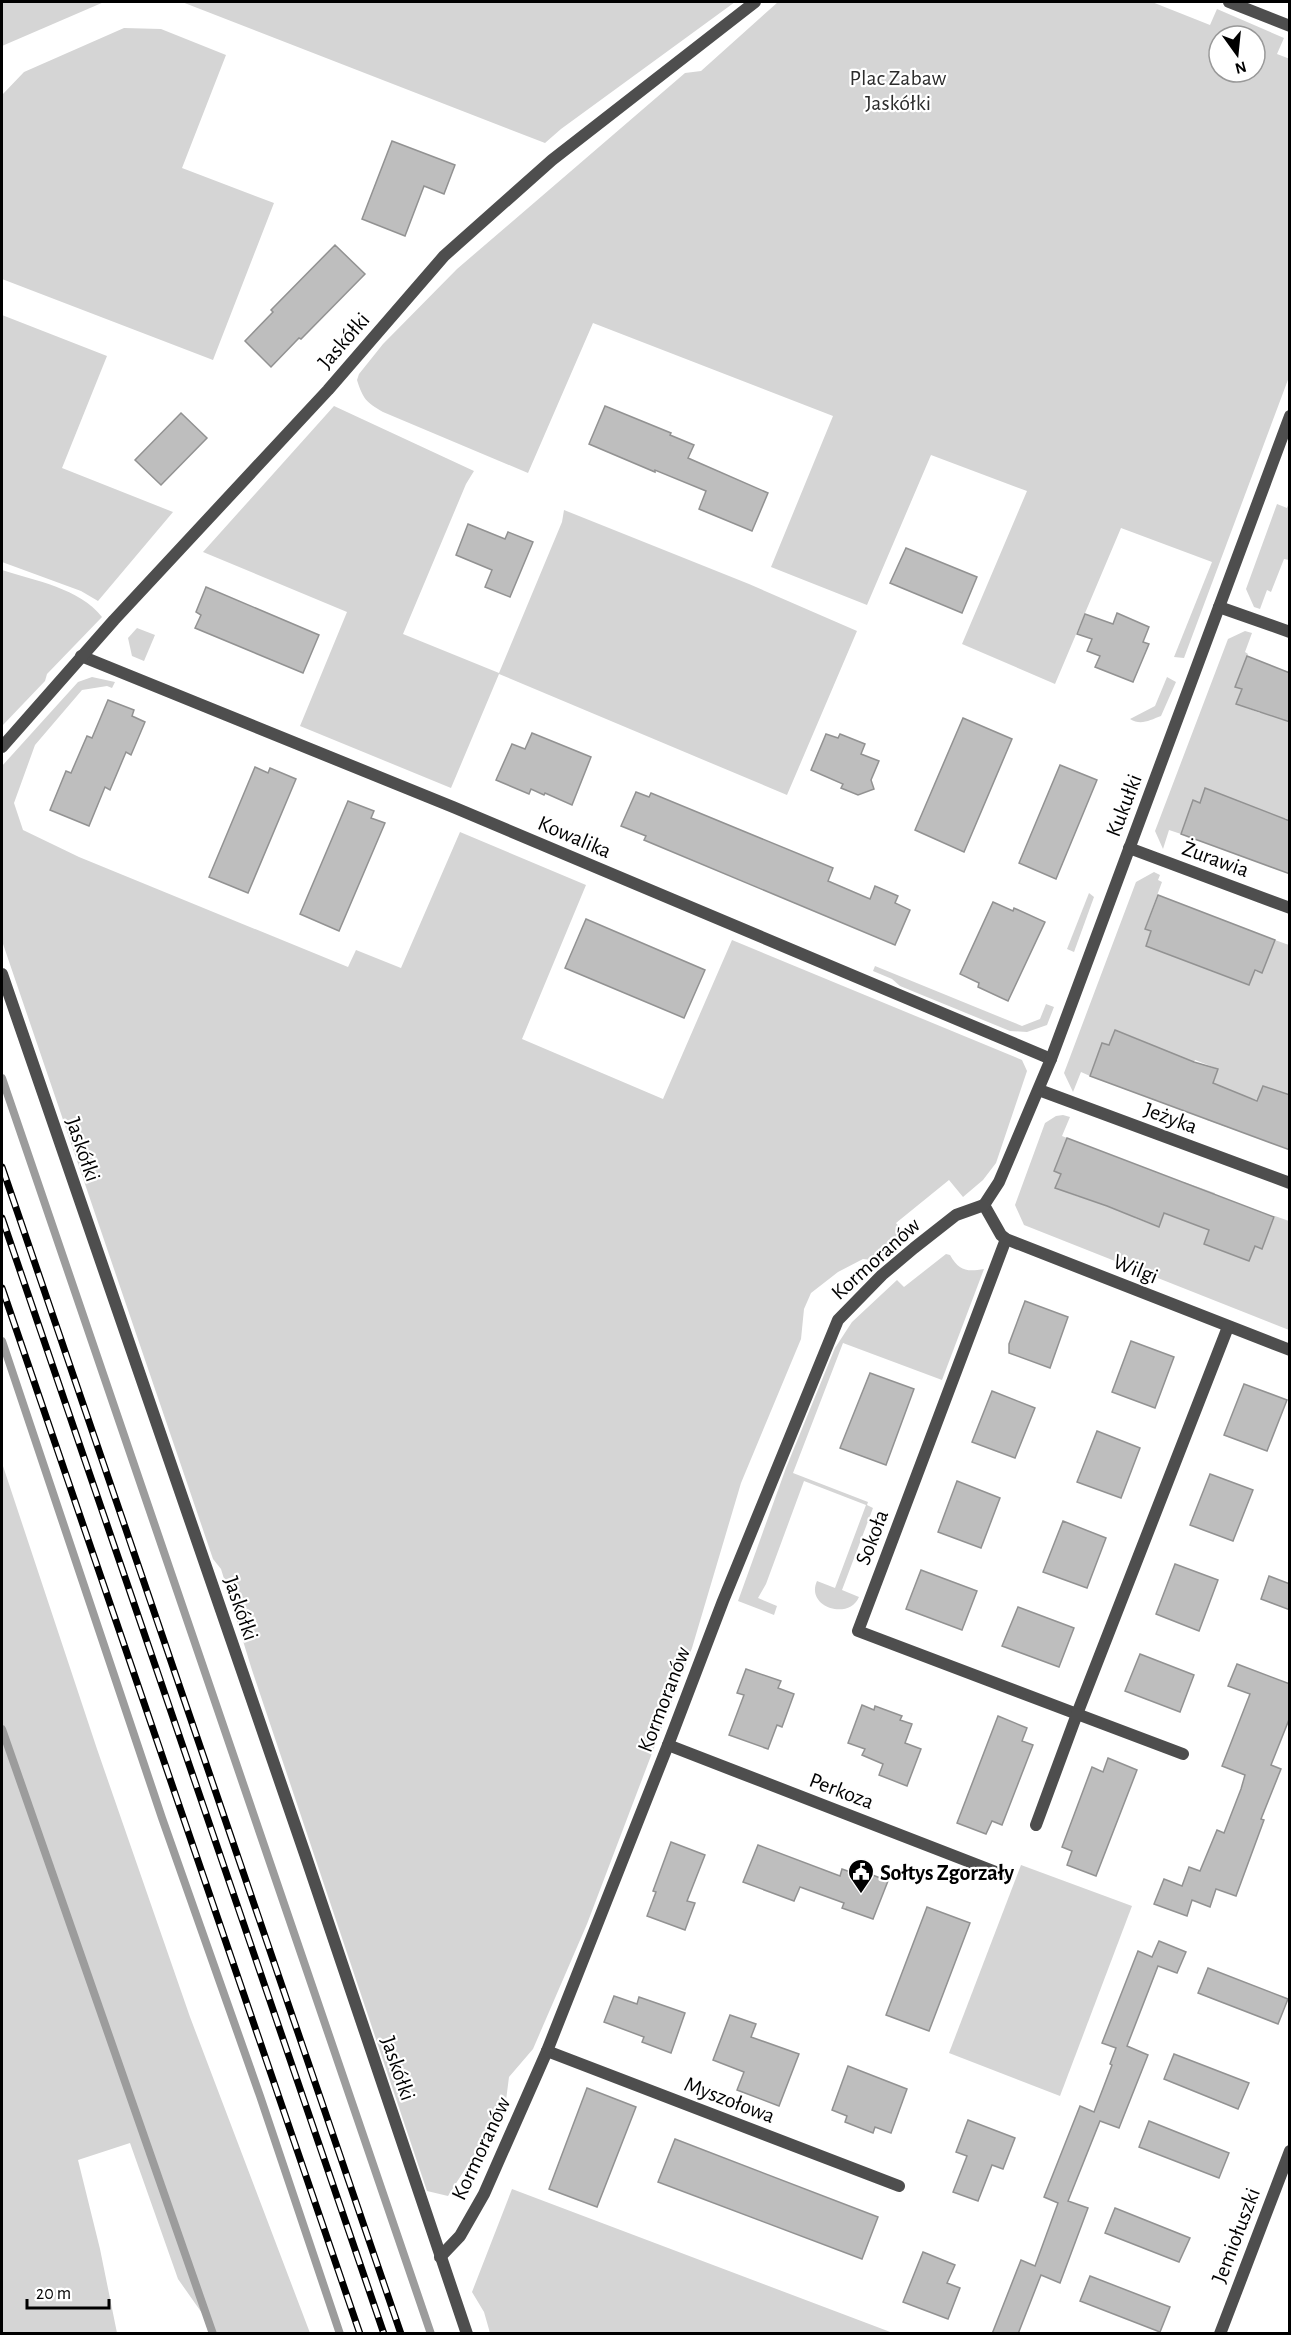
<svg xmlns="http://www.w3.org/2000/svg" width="1291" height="2335" font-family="'Alegreya Sans',sans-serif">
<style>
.green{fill:#d5d5d5;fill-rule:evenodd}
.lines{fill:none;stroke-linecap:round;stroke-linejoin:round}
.stream{stroke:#9c9c9c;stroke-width:8}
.building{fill:#bebebe;stroke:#929292;stroke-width:1.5}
.street{stroke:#4e4e4e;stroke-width:12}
.rail-casing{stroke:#000;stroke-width:7}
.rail{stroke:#fff;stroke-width:4.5;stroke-dasharray:14;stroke-linecap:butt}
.labels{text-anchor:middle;stroke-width:4.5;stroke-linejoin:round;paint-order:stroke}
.park-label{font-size:22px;fill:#2c2c2c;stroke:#fff}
.street-label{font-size:22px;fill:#000;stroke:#fff}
.poi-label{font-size:22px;font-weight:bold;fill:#000;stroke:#fff;text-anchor:start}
</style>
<rect width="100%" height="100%" fill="#fff"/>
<!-- green -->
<g class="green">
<polygon points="2,2 104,2 2,46"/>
<polygon points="182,2 735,2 561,129 545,143"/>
<path d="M778,2H1152L1210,25L1217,9L1284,38L1277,54L1290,59L1289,377L1184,658L1174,657L1212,562L1121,528L1055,684L962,644L1027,491L931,455L867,605L771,567L833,416L593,323L528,473L383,412C366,402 363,399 357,380L359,374L383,344L457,269L685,73L701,71ZM1219,36H1255V72H1219Z"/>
<polygon points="124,28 161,29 226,55 182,168 274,203 213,360 2,279 2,95 24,72"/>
<polygon points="2,315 107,356 62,468 173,512 98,601 81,591 2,562"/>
<polygon points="334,406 474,471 466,484 403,634 499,673 562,522 564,510 749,584 857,631 787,795 499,674 451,788 300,726 347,612 203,552"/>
<polygon points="1289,503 1289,560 1284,559 1271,592 1267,590 1260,609 1254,607 1246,589 1277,504 1287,508"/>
<path d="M2,570C36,581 79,588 102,617L47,674L45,681L2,726Z"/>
<polygon points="137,628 155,635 144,661 132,656 128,638"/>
<polygon points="1245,631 1252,633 1245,652 1248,654 1235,686 1242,689 1237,704 1260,713 1262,708 1289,722 1289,820 1285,818 1283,822 1206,788 1200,803 1193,801 1181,834 1169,830 1163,849 1155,831 1228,639"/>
<polygon points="92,677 115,682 112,688 107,686 82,690 35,745 14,803 23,830 79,857 348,967 356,950 401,968 460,832 586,885 522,1039 663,1099 732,940 1022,1060 1027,1071 996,1163 983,1180 963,1197 949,1180 896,1223 909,1239 882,1261 863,1259 838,1272 811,1293 804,1309 801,1339 741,1483 692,1648 587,1924 533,2049 509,2077 504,2116 481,2144 448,2196 427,2191 251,1667 221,1569 213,1559 2,941 2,766 78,682"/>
<path d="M1167,677L1176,682L1161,716C1150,720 1141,726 1130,719L1155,706Z"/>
<polygon points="1154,872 1160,875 1158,880 1162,882 1145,928 1151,931 1146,946 1262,973 1275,940 1289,945 1289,1095 1263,1086 1258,1100 1250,1098 1238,1131 1207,1120 1220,1087 1213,1083 1218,1069 1195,1060 1193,1065 1137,1044 1138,1039 1115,1030 1109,1045 1102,1043 1090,1076 1081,1072 1073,1092 1064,1073 1136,882"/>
<polygon points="1089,893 1094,897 1074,952 1067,949"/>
<polygon points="875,966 1022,1026 1040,1019 1046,1004 1054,1007 1047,1025 1027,1032 1010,1031 900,986 892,979 873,971"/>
<polygon points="1063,1115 1070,1117 1062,1136 1067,1138 1054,1171 1061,1174 1056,1188 1079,1197 1081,1193 1137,1214 1135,1218 1158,1227 1164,1213 1171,1215 1184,1182 1215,1193 1203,1226 1209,1229 1204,1244 1249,1261 1255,1246 1262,1249 1275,1216 1289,1221 1289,1330 1024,1225 1015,1205 1045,1123 1056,1116"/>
<path d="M946,1254L950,1255C959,1271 967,1272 984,1269L942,1380L843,1343L793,1473L868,1502L867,1505L873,1508L842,1590L859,1597C849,1621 805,1607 817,1581L835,1588L866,1505L804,1481L766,1584L758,1598L777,1606L774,1615L738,1601L786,1468L835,1348L852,1322L897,1280L904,1287Z"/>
<polygon points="2,1463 97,1749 190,2017 310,2333 216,2333 178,2279 130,2143 78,2160 100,2249 117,2333 2,2333"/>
<polygon points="1021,1865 1132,1906 1060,2096 949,2053"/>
<polygon points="512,2189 893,2333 490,2333 484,2312 472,2292"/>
</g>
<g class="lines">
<!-- stream -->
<g class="stream">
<polyline points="2,1078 431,2334"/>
<polyline points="2,1341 162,1818 260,2096 340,2334"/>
<polyline points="2,1729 213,2334"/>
</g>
</g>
<!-- building -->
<g class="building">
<polygon points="392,141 455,165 444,194 424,186 405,236 362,219"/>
<polygon points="335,245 365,274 301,339 299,338 271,367 245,341 273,312 271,310"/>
<polygon points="605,406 671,433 670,435 694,445 688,458 768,493 752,531 699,509 706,491 655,470 655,472 589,444"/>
<polygon points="181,413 207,438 161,485 135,460"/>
<polygon points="468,524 505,539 508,532 533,542 510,597 485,587 492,570 456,555"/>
<polygon points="906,548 977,577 962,613 890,583"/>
<polygon points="206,587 319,635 303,673 195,628 201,615 196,612"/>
<polygon points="1117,613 1149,627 1143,642 1149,644 1133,682 1095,667 1100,656 1087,651 1092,639 1077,634 1085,614 1113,624"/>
<polygon points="1247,656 1290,673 1290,722 1236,704 1242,689 1235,687"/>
<polygon points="108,700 134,710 132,716 145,722 131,755 126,752 110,790 105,787 89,826 50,810 66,771 71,773 87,736 92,738"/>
<polygon points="963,718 1012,739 964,852 915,830"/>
<polygon points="532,733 591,757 572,805 545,793 544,795 531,789 529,794 496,780 512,744 525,749"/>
<polygon points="826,734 838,738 840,734 865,744 861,754 879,761 871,780 874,789 858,795 841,788 843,784 811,770"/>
<polygon points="1060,765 1097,780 1056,879 1019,863"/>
<polygon points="255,767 268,773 270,768 296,779 248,893 209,877"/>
<polygon points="1205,788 1290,821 1290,874 1181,834 1193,800 1200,803"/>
<polygon points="636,792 649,797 651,793 833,868 828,881 870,899 875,886 898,896 895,903 910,910 895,945 644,840 646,836 621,826"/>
<polygon points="348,801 374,811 371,818 385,823 339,931 300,914"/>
<polygon points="1158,895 1275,940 1262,973 1255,970 1249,985 1146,946 1151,931 1145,929"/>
<polygon points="993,902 1013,911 1014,908 1045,922 1008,1001 978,987 979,983 960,974"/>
<polygon points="586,919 705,970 684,1018 565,968"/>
<polygon points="1115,1030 1194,1062 1218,1069 1213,1083 1257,1101 1263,1086 1290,1095 1290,1150 1090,1076 1102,1043 1109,1045"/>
<polygon points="1067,1138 1274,1217 1262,1249 1255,1246 1249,1261 1204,1244 1209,1230 1164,1213 1159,1227 1107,1206 1055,1188 1061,1174 1054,1171"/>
<polygon points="1025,1301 1068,1317 1050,1368 1009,1353 1009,1344"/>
<polygon points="1131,1341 1174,1357 1155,1408 1112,1392"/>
<polygon points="870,1373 914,1389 886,1465 840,1448"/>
<polygon points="1244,1384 1287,1400 1267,1451 1224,1435"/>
<polygon points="992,1391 1035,1408 1015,1458 972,1442"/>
<polygon points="1097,1431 1140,1448 1121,1498 1077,1482"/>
<polygon points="1210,1474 1253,1490 1233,1541 1190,1525"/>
<polygon points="957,1481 1000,1498 981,1548 938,1532"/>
<polygon points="1063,1521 1106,1538 1087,1588 1043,1572"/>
<polygon points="1175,1564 1218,1580 1199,1631 1156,1614"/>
<polygon points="921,1570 977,1591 962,1630 906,1609"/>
<polygon points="1269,1576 1290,1584 1290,1610 1261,1599"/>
<polygon points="1018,1607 1074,1628 1059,1667 1002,1646"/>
<polygon points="1140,1654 1194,1675 1180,1712 1125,1691"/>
<polygon points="1237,1664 1290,1684 1290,1717 1271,1765 1281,1769 1261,1819 1264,1820 1236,1896 1216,1889 1210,1907 1192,1900 1187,1916 1154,1904 1164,1879 1182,1886 1189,1867 1200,1871 1217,1830 1224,1833 1241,1789 1245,1775 1222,1766 1250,1694 1228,1686"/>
<polygon points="746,1669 781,1681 778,1688 794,1694 782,1727 777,1725 768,1749 729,1735 744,1695 737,1693"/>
<polygon points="862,1705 874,1710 875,1706 902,1716 900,1720 912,1724 905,1743 921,1749 907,1786 879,1775 883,1764 862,1755 865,1749 848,1743"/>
<polygon points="998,1716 1027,1728 1022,1741 1033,1745 1002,1825 992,1821 986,1834 957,1823"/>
<polygon points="1108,1758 1137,1770 1096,1876 1067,1865 1072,1851 1062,1847 1092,1767 1103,1772"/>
<polygon points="671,1842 705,1855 687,1901 695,1903 685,1930 647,1916 656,1892 653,1891"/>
<polygon points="758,1845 840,1876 842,1869 856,1874 857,1869 888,1881 873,1919 842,1908 844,1903 800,1887 794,1901 743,1882"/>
<polygon points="927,1907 970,1923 929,2031 886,2015"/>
<polygon points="1159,1941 1186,1952 1177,1973 1158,1966 1127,2046 1148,2055 1119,2128 1100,2121 1068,2201 1088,2208 1060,2283 1041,2275 1018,2334 992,2334 1021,2260 1035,2266 1058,2203 1044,2197 1080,2106 1094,2112 1112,2065 1110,2064 1116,2048 1102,2043 1138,1951 1152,1957"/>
<polygon points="1208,1968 1288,1999 1278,2024 1198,1993"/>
<polygon points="614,1996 637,2004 639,1997 685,2013 671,2053 642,2042 644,2037 604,2022"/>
<polygon points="730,2015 756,2024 751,2037 799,2054 779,2106 737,2090 744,2072 713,2060"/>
<polygon points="1174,2054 1249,2083 1238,2109 1164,2079"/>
<polygon points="848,2066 907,2089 891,2133 875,2127 873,2133 845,2122 847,2116 832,2110"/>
<polygon points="587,2088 636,2107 597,2207 549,2189"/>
<polygon points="968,2120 1015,2138 1003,2169 992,2165 978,2201 953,2192 967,2156 956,2152"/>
<polygon points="1149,2121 1229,2153 1219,2178 1139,2147"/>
<polygon points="675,2139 878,2217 862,2259 658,2182"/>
<polygon points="1115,2208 1190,2238 1179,2262 1105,2233"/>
<polygon points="923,2252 955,2265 947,2283 960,2288 948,2319 903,2302"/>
<polygon points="1090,2276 1170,2307 1160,2332 1080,2301"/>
</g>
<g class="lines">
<!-- street -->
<g class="street">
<polyline points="1229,2 1290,26"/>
<polyline points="1219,607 1290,632"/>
<polyline points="81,656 453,807 1051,1059"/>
<polyline points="2,747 114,620 328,390 444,256 552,160 755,2"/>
<polyline points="1129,848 1290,908"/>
<polyline points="2,974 305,1854 467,2334"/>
<polyline points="1039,1090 1290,1183"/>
<polyline points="984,1205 999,1182 1051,1059 1290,416"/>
<polyline points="984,1205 1001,1235 1006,1239 1290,1350"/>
<polyline points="1006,1239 858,1631 1077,1714 1228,1327"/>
<polyline points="668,1745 1001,1874"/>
<polyline points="1036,1825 1077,1714 1183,1754"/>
<polyline points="547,2051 899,2186"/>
<polyline points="440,2257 460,2236 484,2194 547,2051 668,1745 723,1601 838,1320 882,1275 914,1248 956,1215 984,1205"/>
<polyline points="1220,2334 1290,2151"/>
</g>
<defs>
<g id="rail">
<polyline points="2,1167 401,2334"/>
<polyline points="2,1218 384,2334"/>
<polyline points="2,1288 360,2334"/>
</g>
</defs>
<!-- rail casing -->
<use href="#rail" class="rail-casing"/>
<!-- rail -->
<use href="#rail" class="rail"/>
</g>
<!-- icons -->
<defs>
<symbol id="civic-pin" viewBox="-11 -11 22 30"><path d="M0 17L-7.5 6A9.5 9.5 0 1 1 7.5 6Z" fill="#000" stroke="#fff"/><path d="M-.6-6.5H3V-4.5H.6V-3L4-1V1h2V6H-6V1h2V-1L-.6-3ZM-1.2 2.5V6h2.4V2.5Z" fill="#fff"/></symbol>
</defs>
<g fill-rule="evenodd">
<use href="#civic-pin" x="846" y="1857" width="30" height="40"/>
</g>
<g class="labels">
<!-- park labels -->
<g class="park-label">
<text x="898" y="85">Plac Zabaw<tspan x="898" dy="25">Jaskółki</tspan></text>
</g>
<!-- street labels -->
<g class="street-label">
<text transform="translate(343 340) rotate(-49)" y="8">Jaskółki</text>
<text transform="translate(1123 805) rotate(-69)" y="8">Kukułki</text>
<text transform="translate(575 836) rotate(23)" y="8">Kowalika</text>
<text transform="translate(1216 858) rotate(20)" y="8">Żurawia</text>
<text transform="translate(1171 1117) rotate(20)" y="8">Jeżyka</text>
<text transform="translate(84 1149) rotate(71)" y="8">Jaskółki</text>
<text transform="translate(875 1258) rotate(-42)" y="8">Kormoranów</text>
<text transform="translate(1136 1268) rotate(22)" y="8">Wilgi</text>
<text transform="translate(871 1537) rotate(-69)" y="8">Sokoła</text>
<text transform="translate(242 1608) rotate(71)" y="8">Jaskółki</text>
<text transform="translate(663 1699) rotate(-69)" y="8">Kormoranów</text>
<text transform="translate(842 1790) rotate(21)" y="8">Perkoza</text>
<text transform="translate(399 2068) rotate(71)" y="8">Jaskółki</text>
<text transform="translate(730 2099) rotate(21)" y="8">Myszołowa</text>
<text transform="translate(480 2148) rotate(-65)" y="8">Kormoranów</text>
<text transform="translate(1235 2235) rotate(-69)" y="8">Jemiołuszki</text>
</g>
<!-- poi labels -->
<g class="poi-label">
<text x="880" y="1880">Sołtys Zgorzały</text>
</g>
</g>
<!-- border -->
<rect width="1291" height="2335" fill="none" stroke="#000000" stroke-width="6"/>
<!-- north arrow -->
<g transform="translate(1237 54) rotate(165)"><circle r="28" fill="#ffffff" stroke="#999999" stroke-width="1.5"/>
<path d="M0-4.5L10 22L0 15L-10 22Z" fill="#000000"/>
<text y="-9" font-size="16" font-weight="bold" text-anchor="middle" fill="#000000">N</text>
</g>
<!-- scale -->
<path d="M27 2299v9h82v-9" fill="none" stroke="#000000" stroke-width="3"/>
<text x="36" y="2299" font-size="18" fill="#000000" stroke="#ffffff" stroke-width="4.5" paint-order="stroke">20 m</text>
</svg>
